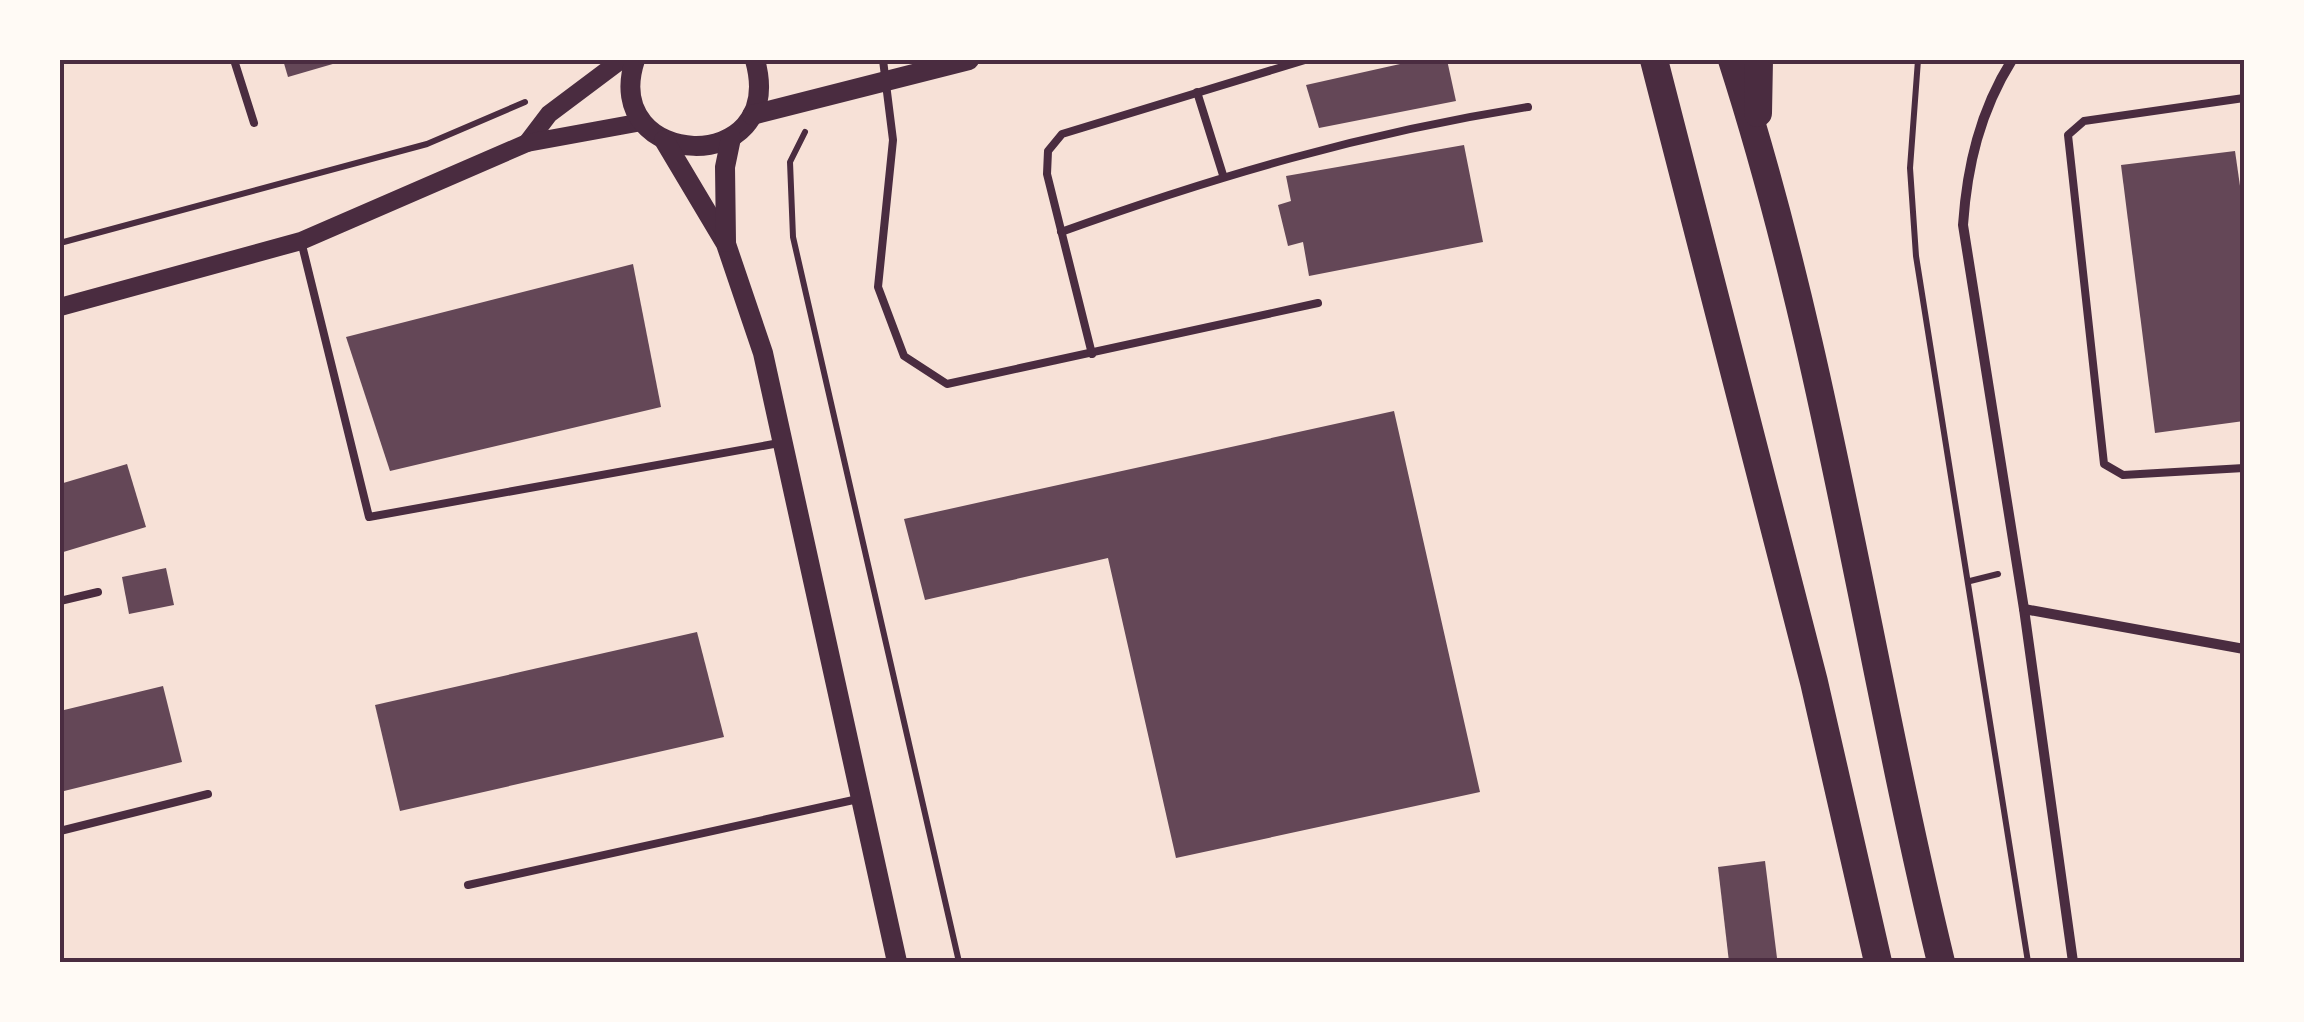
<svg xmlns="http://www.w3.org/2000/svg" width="2304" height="1022" font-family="'Times New Roman',serif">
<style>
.building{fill:#644757}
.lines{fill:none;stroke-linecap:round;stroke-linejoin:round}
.path{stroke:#4a2c40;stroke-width:6}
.service{stroke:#4a2c40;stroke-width:8}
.minor{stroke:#4a2c40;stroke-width:10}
.tertiary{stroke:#4a2c40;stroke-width:18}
.secondary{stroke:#4a2c40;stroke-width:20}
.trunk{stroke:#4a2c40;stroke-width:28}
.neatline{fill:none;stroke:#4a2c40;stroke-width:4}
</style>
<rect width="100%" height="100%" fill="#f7e1d7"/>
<!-- building -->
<g class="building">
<polygon points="283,60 343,60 343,61 288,77"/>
<polygon points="1418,60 1447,60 1456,101 1319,128 1306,85"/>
<polygon points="1464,145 1483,242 1309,276 1303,242 1288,246 1278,205 1291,201 1286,176"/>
<polygon points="2235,151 2244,214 2244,421 2155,433 2121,165"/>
<polygon points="633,264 661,407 390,471 346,337"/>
<polygon points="1394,411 1480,792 1176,858 1108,558 925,600 904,519"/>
<polygon points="127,464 146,527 60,553 60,484"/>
<polygon points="166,568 174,605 129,614 122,577"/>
<polygon points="697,632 724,737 400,811 375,705"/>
<polygon points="163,686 182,762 60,792 60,711"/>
<polygon points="1765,861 1777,958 1729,962 1718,867"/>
</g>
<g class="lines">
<!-- path -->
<g class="path">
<polyline points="1918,60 1910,168 1916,256 2028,962"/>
<polyline points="805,132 790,162 793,237 959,962"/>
<polyline points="60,243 427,144 525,102"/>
<polyline points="1970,581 1998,574"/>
</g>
<!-- service -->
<g class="service">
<polyline points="234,60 254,123"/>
<polyline points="883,60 893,140 878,287 904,356 947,384 1318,303"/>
<polyline points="1197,92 1223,175"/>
<polyline points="2244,98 2084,121 2068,135 2104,464 2123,475 2244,468"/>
<path d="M1061,232C1216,176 1364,133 1528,107"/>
<polyline points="301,241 369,517 779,443"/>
<polyline points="1092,354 1047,174 1048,151 1062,134 1305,60"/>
<polyline points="60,601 98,592"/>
<polyline points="60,831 208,794"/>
<polyline points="468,885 858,799"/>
</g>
<!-- minor -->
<g class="minor">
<path d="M2012,60C1980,111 1967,166 1963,225L2024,609L2073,962"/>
<polyline points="2024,609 2244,649"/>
</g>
<!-- tertiary -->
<g class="tertiary">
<polyline points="527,143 549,114 621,60"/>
<polyline points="60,307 301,241 527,143 642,122"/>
</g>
<!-- secondary -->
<g class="secondary">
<path d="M635,60C599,170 788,179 755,60"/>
<polyline points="752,115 969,60"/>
<polyline points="664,140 726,244 763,353 897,962"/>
<polyline points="726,242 725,167 731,138"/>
</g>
<!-- trunk -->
<g class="trunk">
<polyline points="1654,60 1814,682 1878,962"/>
<path d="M1732,60C1827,355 1868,662 1941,962"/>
<polyline points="1758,113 1759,60"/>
</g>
</g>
<!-- border -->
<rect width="2304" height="1022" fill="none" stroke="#fffaf5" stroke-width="125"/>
<rect x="62" y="62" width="2180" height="898" class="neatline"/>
</svg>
